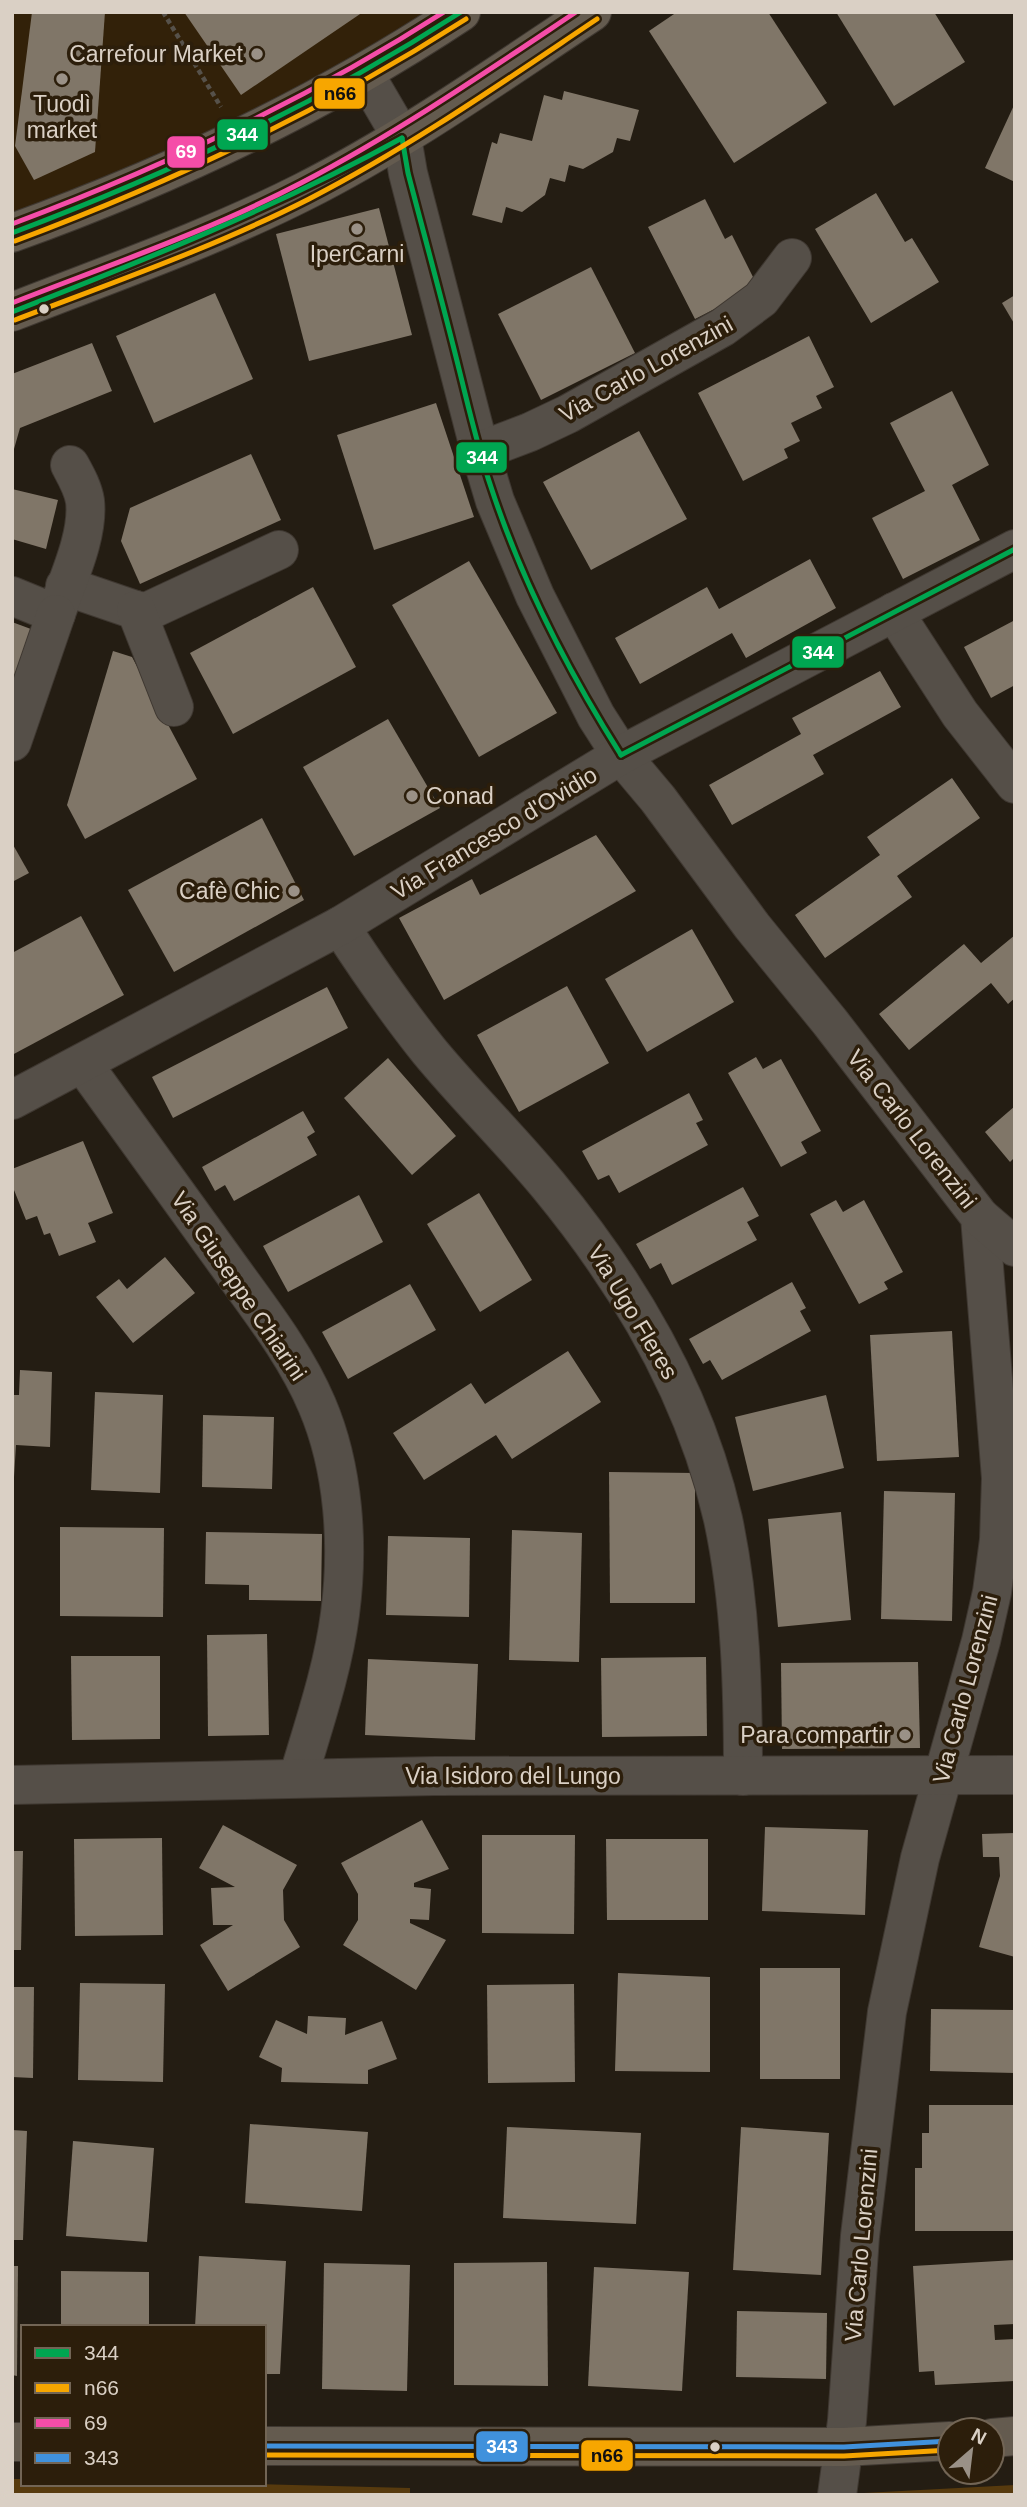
<svg xmlns="http://www.w3.org/2000/svg" width="1027" height="2507" font-family="Arial,sans-serif">
<style>
.built{fill:#322109}
.green{fill:#573a0e}
.building{fill:#807668}
.lines{fill:none;stroke-linecap:round;stroke-linejoin:round}
.minor-casing{stroke:#3f3831;stroke-width:40}
.major-casing{stroke:#3f3831;stroke-width:40}
.path{stroke:#56514a;stroke-width:4.5;stroke-dasharray:5 3.5;stroke-linecap:butt}
.minor{stroke:#554f48;stroke-width:38}
.major{stroke:#645b4f;stroke-width:38}
.bus-1-casing{stroke:#2c1e0b;stroke-width:10}
.bus-2-casing{stroke:#2c1e0b;stroke-width:10}
.bus-3-casing{stroke:#2c1e0b;stroke-width:10}
.bus-4-casing{stroke:#2c1e0b;stroke-width:10}
.bus-1{stroke:#00a651;stroke-width:5}
.bus-2{stroke:#f7a600;stroke-width:5}
.bus-3{stroke:#f54da8;stroke-width:5}
.bus-4{stroke:#4091dc;stroke-width:5}
.poi-dot{fill:#9a9187;stroke:#2c1e0b;stroke-width:2.5}
.bus-dot{fill:#dad0c5;stroke:#2c1e0b;stroke-width:2.5}
.labels{text-anchor:middle;stroke-width:7;stroke-linejoin:round;paint-order:stroke}
.poi-label{font-size:23px;fill:#dad0c5;stroke:#2c1e0b;text-anchor:end}
.street-label{font-size:23px;fill:#dad0c5;stroke:#2c1e0b}
.line-badge{stroke:#2c1e0b;stroke-width:2.5}
.badge-label{font-size:19px;text-anchor:middle;font-weight:bold;fill:#fff}
.pale-badge-label{font-size:19px;text-anchor:middle;font-weight:bold;fill:#111}
</style>
<rect width="100%" height="100%" fill="#241d13"/>
<!-- built -->
<polygon class="built" points="12,12 444,12 253,117 12,217"/>
<!-- green -->
<g class="green">
<polygon points="12,2479 23,2479 23,2484 253,2484 410,2488 410,2495 12,2495"/>
<polygon points="1015,2485 1015,2495 826,2495"/>
</g>
<!-- building -->
<g class="building">
<polygon points="32,12 105,12 95,152 34,180 15,146"/>
<polygon points="184,12 363,12 241,95"/>
<polygon points="677,12 768,12 827,103 734,163 649,31"/>
<polygon points="836,12 934,12 965,62 894,106"/>
<polygon points="564,91 639,110 630,141 617,138 613,152 583,169 569,165 565,182 550,178 545,195 522,212 506,207 502,223 472,215 492,142 497,144 500,133 532,141 544,95 562,100"/>
<polygon points="1015,103 1015,182 985,168"/>
<polygon points="876,193 905,242 912,238 939,282 871,323 815,229"/>
<polygon points="705,199 725,239 732,235 758,287 695,319 648,227"/>
<polygon points="379,208 412,335 309,361 276,234"/>
<polygon points="591,267 635,353 541,400 498,314"/>
<polygon points="215,293 253,379 154,423 116,336"/>
<polygon points="1015,295 1015,325 1002,303"/>
<polygon points="809,336 834,387 816,396 822,408 791,423 800,441 784,449 788,458 743,481 698,393"/>
<polygon points="92,343 112,391 20,428 12,456 12,374"/>
<polygon points="952,391 989,465 952,485 980,540 903,579 872,518 925,491 890,423"/>
<polygon points="436,403 474,517 374,550 337,435"/>
<polygon points="639,431 687,519 591,570 543,482"/>
<polygon points="251,454 281,520 140,584 121,541 130,508"/>
<polygon points="12,489 58,500 46,549 12,539"/>
<polygon points="810,559 836,608 746,658 732,633 640,684 615,638 707,587 719,609"/>
<polygon points="469,561 557,713 479,757 392,605"/>
<polygon points="313,587 356,667 233,734 190,653"/>
<polygon points="1015,620 1015,685 991,698 964,647"/>
<polygon points="12,622 39,632 12,708"/>
<polygon points="113,651 132,657 197,779 85,839 67,805"/>
<polygon points="880,671 901,707 813,755 824,774 732,825 709,785 801,734 792,718"/>
<polygon points="388,719 440,808 354,856 303,767"/>
<polygon points="952,778 980,818 897,876 912,897 825,958 795,915 880,855 867,837"/>
<polygon points="262,818 304,900 174,972 128,890"/>
<polygon points="596,835 636,891 444,1000 399,918 472,879 480,895"/>
<polygon points="12,843 29,873 12,882"/>
<polygon points="81,916 124,995 12,1055 12,953"/>
<polygon points="692,929 734,1002 647,1052 605,979"/>
<polygon points="1015,935 1015,998 1008,1004 991,983 909,1050 879,1014 964,944 981,963"/>
<polygon points="567,986 609,1063 519,1112 477,1035"/>
<polygon points="327,987 348,1028 173,1118 152,1077"/>
<polygon points="756,1057 763,1069 781,1059 821,1131 801,1142 807,1153 781,1167 728,1073"/>
<polygon points="388,1058 456,1136 412,1175 344,1098"/>
<polygon points="689,1093 703,1120 696,1123 708,1145 619,1193 609,1175 598,1180 582,1151"/>
<polygon points="1015,1106 1015,1157 1010,1162 985,1132"/>
<polygon points="303,1111 315,1132 307,1137 317,1155 234,1201 225,1185 215,1191 202,1167"/>
<polygon points="83,1141 113,1213 88,1223 96,1242 59,1256 50,1233 44,1235 37,1216 26,1220 12,1185 12,1169"/>
<polygon points="743,1187 759,1216 747,1222 757,1240 672,1285 661,1263 650,1269 636,1244"/>
<polygon points="479,1193 532,1280 480,1312 427,1224"/>
<polygon points="359,1195 383,1242 288,1292 263,1246"/>
<polygon points="836,1200 843,1212 864,1200 903,1272 884,1282 888,1289 859,1304 810,1214"/>
<polygon points="165,1257 195,1293 133,1343 96,1297 119,1279 127,1289"/>
<polygon points="792,1282 806,1308 800,1311 811,1331 722,1380 710,1360 703,1364 689,1339"/>
<polygon points="410,1284 436,1330 348,1379 322,1332"/>
<polygon points="952,1331 959,1457 877,1461 870,1335"/>
<polygon points="568,1351 601,1402 512,1459 496,1435 424,1480 393,1433 471,1383 485,1404"/>
<polygon points="20,1370 52,1372 50,1447 16,1445 14,1477 12,1477 12,1395 19,1395"/>
<polygon points="95,1392 163,1395 160,1493 91,1490"/>
<polygon points="826,1395 844,1468 753,1491 735,1417"/>
<polygon points="203,1415 274,1417 272,1489 202,1487"/>
<polygon points="609,1472 695,1473 695,1603 610,1603"/>
<polygon points="884,1491 955,1493 952,1621 881,1619"/>
<polygon points="841,1512 851,1620 778,1627 768,1519"/>
<polygon points="60,1527 164,1528 163,1617 60,1616"/>
<polygon points="512,1530 582,1533 579,1662 509,1660"/>
<polygon points="206,1532 322,1534 321,1601 249,1600 249,1585 205,1584"/>
<polygon points="388,1536 470,1538 469,1617 386,1615"/>
<polygon points="267,1634 269,1735 208,1736 207,1635"/>
<polygon points="71,1656 160,1656 160,1739 72,1740"/>
<polygon points="706,1657 707,1736 602,1737 601,1658"/>
<polygon points="368,1659 478,1664 475,1740 365,1735"/>
<polygon points="918,1662 920,1748 782,1749 781,1663"/>
<polygon points="422,1820 449,1869 414,1883 414,1887 431,1889 429,1920 410,1919 410,1923 446,1940 416,1990 343,1945 358,1920 358,1894 341,1863"/>
<polygon points="223,1825 297,1865 283,1890 284,1920 300,1947 228,1991 200,1945 233,1925 213,1925 211,1888 235,1887 199,1868"/>
<polygon points="765,1827 868,1830 865,1915 762,1911"/>
<polygon points="1015,1833 1015,1957 979,1947 1000,1876 999,1857 983,1857 982,1834"/>
<polygon points="482,1835 575,1835 574,1934 482,1933"/>
<polygon points="162,1838 163,1935 75,1936 74,1839"/>
<polygon points="606,1839 708,1839 708,1920 607,1920"/>
<polygon points="12,1851 23,1851 21,1950 12,1950"/>
<rect x="760" y="1968" width="80" height="111"/>
<polygon points="618,1973 710,1977 710,2072 615,2071"/>
<polygon points="80,1983 165,1984 163,2082 78,2080"/>
<polygon points="574,1984 575,2082 488,2083 487,1985"/>
<polygon points="12,1987 34,1987 33,2078 12,2077"/>
<polygon points="931,2009 1015,2010 1015,2073 930,2071"/>
<polygon points="308,2016 346,2018 345,2035 382,2021 397,2059 368,2070 368,2084 281,2082 282,2068 259,2057 276,2020 307,2034"/>
<polygon points="929,2105 1015,2105 1015,2231 915,2231 915,2168 922,2168 922,2133 929,2133"/>
<polygon points="250,2124 368,2132 362,2211 245,2203"/>
<polygon points="507,2127 641,2133 636,2224 503,2218"/>
<polygon points="741,2127 829,2133 821,2275 733,2270"/>
<polygon points="12,2130 27,2131 23,2240 12,2240"/>
<polygon points="73,2141 154,2148 147,2242 66,2236"/>
<polygon points="199,2256 286,2261 280,2374 264,2374 264,2327 195,2327"/>
<polygon points="1015,2260 1015,2324 994,2325 995,2340 1015,2339 1015,2381 935,2385 934,2371 919,2372 913,2266"/>
<polygon points="547,2262 548,2386 454,2385 454,2263"/>
<polygon points="324,2263 410,2265 407,2391 322,2389"/>
<polygon points="12,2266 18,2266 17,2376 12,2375"/>
<polygon points="594,2267 689,2272 682,2391 588,2386"/>
<polygon points="61,2271 149,2272 149,2327 61,2327"/>
<polygon points="737,2311 827,2313 826,2379 736,2377"/>
</g>
<g class="lines">
<defs>
<g id="minor">
<polyline points="364,73 402,138 408,173 480,451 495,501 535,596 596,716 621,755 658,799 752,926 830,1022 980,1217 1001,1478 999,1540 992,1592 981,1641 920,1858 887,2012 860,2236 847,2421 837,2495"/>
<polyline points="480,451 530,432 568,414 723,327 761,299 792,258"/>
<polyline points="65,586 144,613 279,550"/>
<path d="M12,596L56,614C67,581 89,536 85,501C83,488 76,476 70,465"/>
<polyline points="136,610 174,707"/>
<polyline points="894,612 960,714 1015,784"/>
<polyline points="12,742 56,614"/>
<path d="M340,926C368,969 397,1011 429,1051C467,1097 510,1139 548,1185C628,1282 695,1395 723,1519C741,1603 743,1691 743,1776"/>
<path d="M83,1064C131,1130 178,1196 226,1262C258,1307 295,1353 317,1405C344,1468 349,1546 340,1614C333,1669 314,1724 298,1778"/>
<polyline points="12,1100 340,926 621,755 1015,549"/>
<polyline points="980,1217 1015,1247"/>
<polyline points="12,1785 435,1776 1015,1775"/>
</g>
<g id="major">
<path d="M12,233C170,176 321,105 461,12"/>
<path d="M12,312C109,274 210,239 303,192C404,141 497,75 592,12"/>
<polyline points="992,2438 1015,2436"/>
<polyline points="12,2442 23,2442"/>
<polyline points="264,2446 844,2447 950,2441"/>
</g>
</defs>
<!-- minor casing -->
<use href="#minor" class="minor-casing"/>
<!-- major casing -->
<use href="#major" class="major-casing"/>
<!-- path -->
<polyline class="path" points="163,12 221,107"/>
<!-- minor -->
<use href="#minor" class="minor"/>
<!-- major -->
<use href="#major" class="major"/>
<defs>
<g id="bus-1">
<path d="M402,138L408,173C425,238 443,304 459,369C469,409 478,449 491,487C522,582 568,671 621,755"/>
<path d="M12,233C171,173 318,104 461,12"/>
<path d="M12,312C145,260 277,207 402,138"/>
<polyline points="621,755 1015,549"/>
</g>
<g id="bus-2">
<path d="M15,241C175,181 322,111 466,19"/>
<path d="M15,320C114,282 215,247 309,199C410,147 503,82 597,19"/>
<polyline points="264,2455 844,2456 950,2450"/>
</g>
<g id="bus-3">
<path d="M12,224C164,167 308,99 444,12"/>
<path d="M12,303C109,265 209,231 301,183C397,133 486,72 576,12"/>
</g>
<polyline id="bus-4" points="264,2446 844,2447 950,2441"/>
</defs>
<!-- bus-1 casing -->
<use href="#bus-1" class="bus-1-casing"/>
<!-- bus-2 casing -->
<use href="#bus-2" class="bus-2-casing"/>
<!-- bus-3 casing -->
<use href="#bus-3" class="bus-3-casing"/>
<!-- bus-4 casing -->
<use href="#bus-4" class="bus-4-casing"/>
<!-- bus-1 -->
<use href="#bus-1" class="bus-1"/>
<!-- bus-2 -->
<use href="#bus-2" class="bus-2"/>
<!-- bus-3 -->
<use href="#bus-3" class="bus-3"/>
<!-- bus-4 -->
<use href="#bus-4" class="bus-4"/>
</g>
<!-- markers -->
<g class="poi-dot">
<circle cx="257" cy="54" r="7"/>
<circle cx="62" cy="79" r="7"/>
<circle cx="357" cy="229" r="7"/>
<circle cx="412" cy="796" r="7"/>
<circle cx="294" cy="891" r="7"/>
<circle cx="905" cy="1735" r="7"/>
</g>
<g class="bus-dot">
<circle cx="44" cy="309" r="6"/>
<circle cx="715" cy="2447" r="6"/>
</g>
<g class="labels">
<!-- poi labels -->
<g class="poi-label">
<text x="243" y="62">Carrefour Market</text>
<text x="62" y="112" text-anchor="middle">Tuodì<tspan x="62" dy="26">market</tspan></text>
<text x="357" y="262" text-anchor="middle">IperCarni</text>
<text x="426" y="804" text-anchor="start">Conad</text>
<text x="280" y="899">Cafè Chic</text>
<text x="891" y="1743">Para compartir</text>
</g>
<!-- street labels -->
<g class="street-label">
<text transform="translate(646 369) rotate(-29)" y="8">Via Carlo Lorenzini</text>
<text transform="translate(494 833) rotate(-31)" y="8">Via Francesco d'Ovidio</text>
<text transform="translate(912 1129) rotate(52)" y="8">Via Carlo Lorenzini</text>
<text transform="translate(239 1286) rotate(56)" y="8">Via Giuseppe Chiarini</text>
<text transform="translate(633 1312) rotate(59)" y="8">Via Ugo Fleres</text>
<text transform="translate(965 1689) rotate(-75)" y="8">Via Carlo Lorenzini</text>
<text x="513" y="1784">Via Isidoro del Lungo</text>
<text transform="translate(861 2245) rotate(-85)" y="8">Via Carlo Lorenzini</text>
</g>
</g>
<g class="line-badge">
<rect x="313" y="77" width="53" height="33" rx="7" fill="#f7a600"/>
<rect x="216" y="118" width="53" height="33" rx="7" fill="#00a651"/>
<rect x="166" y="135" width="40" height="34" rx="7" fill="#f54da8"/>
<rect x="455" y="441" width="53" height="33" rx="7" fill="#00a651"/>
<rect x="791" y="635" width="54" height="34" rx="7" fill="#00a651"/>
<rect x="475" y="2430" width="54" height="33" rx="7" fill="#4091dc"/>
<rect x="580" y="2439" width="54" height="33" rx="7" fill="#f7a600"/>
</g>
<g class="badge-label">
<text x="242" y="141">344</text>
<text x="186" y="158">69</text>
<text x="482" y="464">344</text>
<text x="818" y="659">344</text>
<text x="502" y="2453">343</text>
</g>
<g class="pale-badge-label">
<text x="340" y="100">n66</text>
<text x="607" y="2462">n66</text>
</g>
<!-- border -->
<rect width="1027" height="2507" fill="none" stroke="#dad0c5" stroke-width="28"/>
<!-- legend -->
<rect x="21" y="2325" width="245" height="161" fill="#2c1e0b" stroke="#726555" stroke-width="2"/>
<rect x="35" y="2348" width="35" height="10" fill="#00a651" stroke="#726555" stroke-width="2"/>
<text x="84" y="2360" font-size="21" fill="#dad0c5">344</text>
<rect x="35" y="2383" width="35" height="10" fill="#f7a600" stroke="#726555" stroke-width="2"/>
<text x="84" y="2395" font-size="21" fill="#dad0c5">n66</text>
<rect x="35" y="2418" width="35" height="10" fill="#f54da8" stroke="#726555" stroke-width="2"/>
<text x="84" y="2430" font-size="21" fill="#dad0c5">69</text>
<rect x="35" y="2453" width="35" height="10" fill="#4091dc" stroke="#726555" stroke-width="2"/>
<text x="84" y="2465" font-size="21" fill="#dad0c5">343</text>
<!-- north arrow -->
<g transform="translate(971 2451) rotate(28)"><circle r="33" fill="#2c1e0b" stroke="#726555" stroke-width="2"/>
<path d="M0-5L12 26L0 18L-12 26Z" fill="#9a9187"/>
<text y="-10" font-size="19" font-weight="bold" text-anchor="middle" fill="#dad0c5">N</text>
</g>
</svg>
